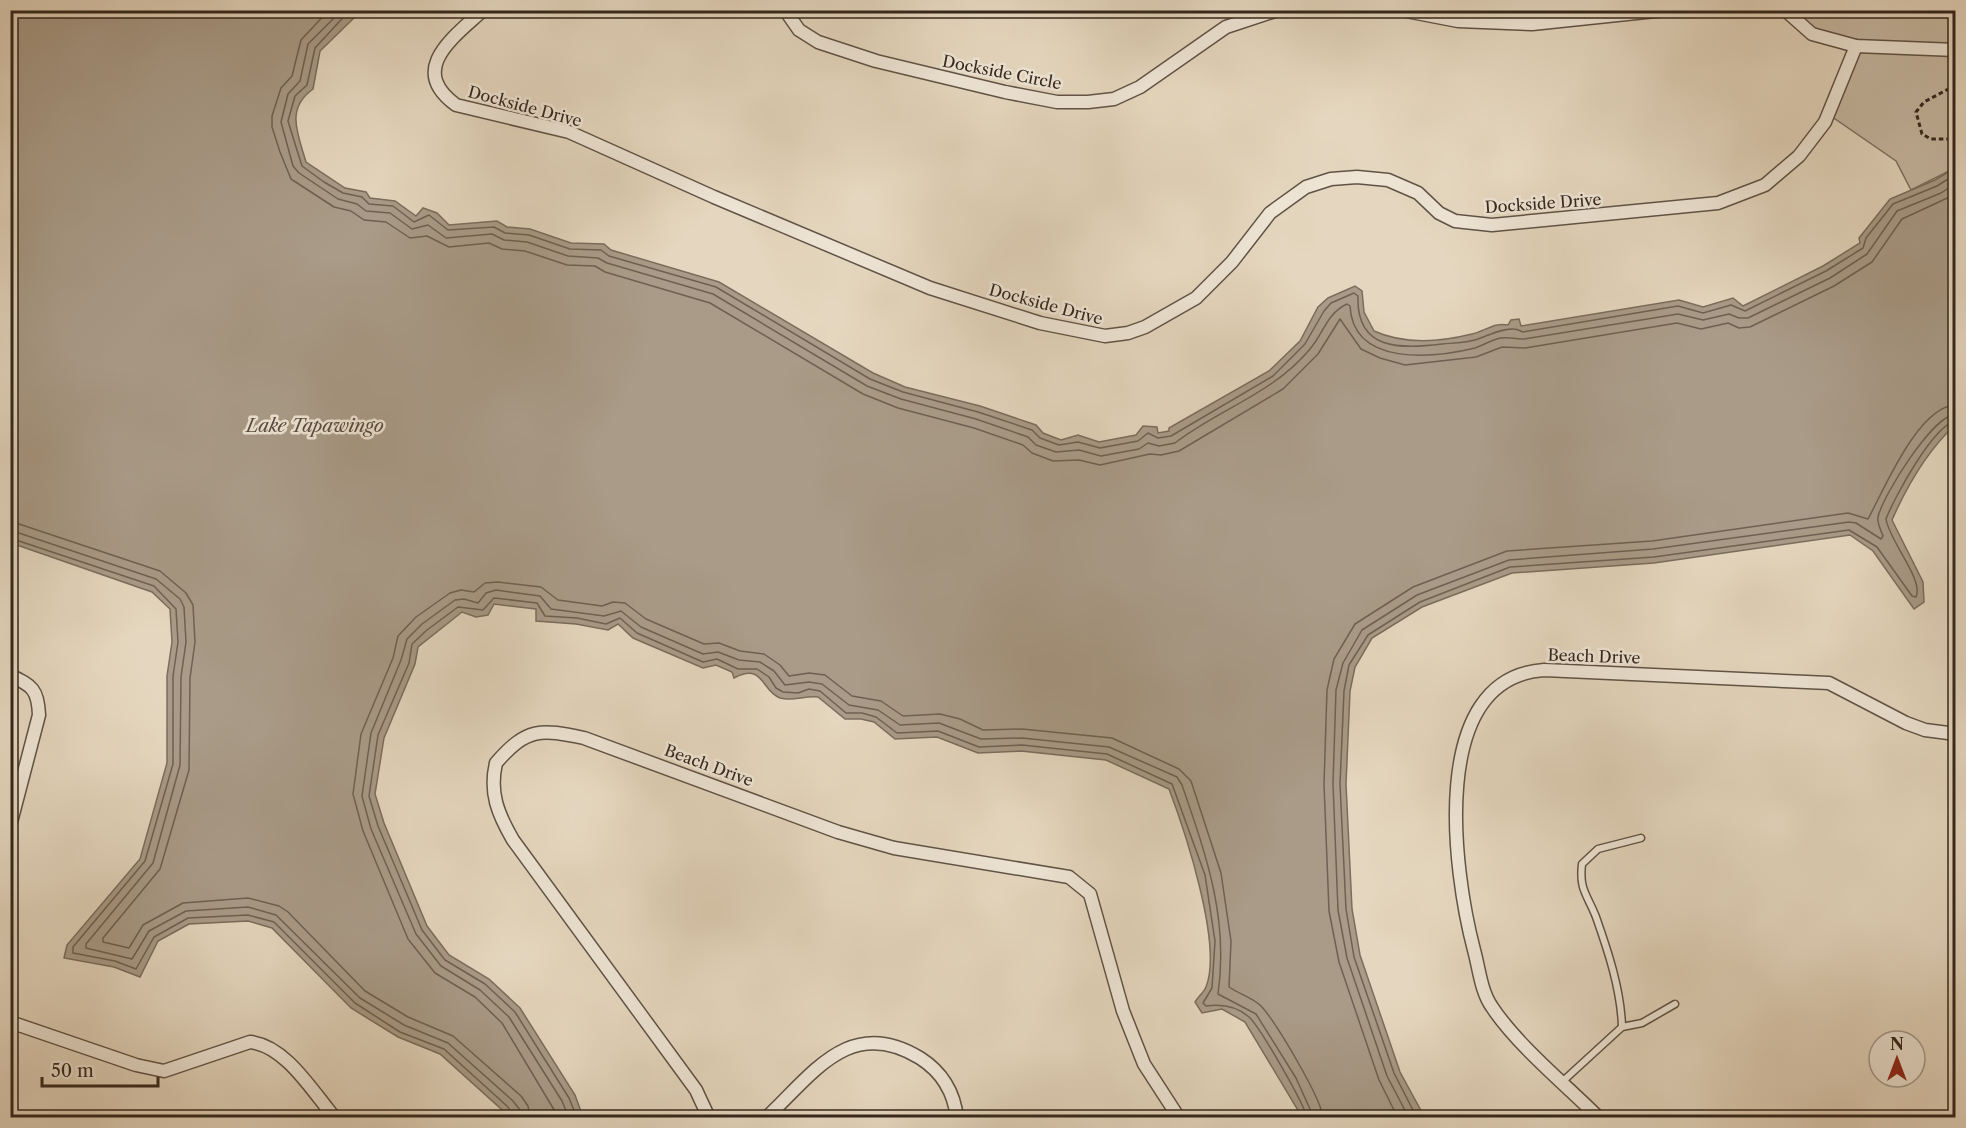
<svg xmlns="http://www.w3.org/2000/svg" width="1966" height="1128" font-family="'Libre Caslon Text',serif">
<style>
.green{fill:#c7b9a3;stroke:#7e7060;stroke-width:1.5}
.water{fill:#a99b88;stroke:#7a6d5d;stroke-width:1.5}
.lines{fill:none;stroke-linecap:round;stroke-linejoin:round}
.shore{stroke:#6e6152;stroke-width:1.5}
.service-casing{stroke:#605346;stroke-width:9}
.minor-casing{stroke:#605346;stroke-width:15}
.path{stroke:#34271d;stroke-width:3;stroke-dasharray:4.5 3;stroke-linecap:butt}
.service{stroke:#eee5d5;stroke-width:6}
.minor{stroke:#eee5d5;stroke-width:12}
.labels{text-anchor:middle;stroke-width:5;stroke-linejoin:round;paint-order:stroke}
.street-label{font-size:16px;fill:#34271d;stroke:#eee5d5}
.water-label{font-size:18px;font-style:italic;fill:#574a3d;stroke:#eee5d5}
</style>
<rect width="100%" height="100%" fill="#e5d7bf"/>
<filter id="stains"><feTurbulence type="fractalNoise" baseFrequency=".00333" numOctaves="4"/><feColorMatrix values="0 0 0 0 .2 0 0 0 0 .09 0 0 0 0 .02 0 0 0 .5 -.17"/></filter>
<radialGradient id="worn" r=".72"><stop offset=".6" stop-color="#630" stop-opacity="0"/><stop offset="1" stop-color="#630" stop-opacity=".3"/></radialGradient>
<!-- green -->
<polygon class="green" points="1785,11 1955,11 1955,168 1911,190 1896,161 1828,114 1856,46 1812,34"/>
<!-- water -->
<path class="water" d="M11,10L356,11L355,17L320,51L313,89C285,109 298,134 306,162L345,188L366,192L370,198L395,201L416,216L423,208L437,213L449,225L497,221L507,227L530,229L571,243L604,244L611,250L719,282L873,373L905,387L980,406L1036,425L1043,433L1061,440L1078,435L1099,442L1136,435L1143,426L1157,427L1158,433L1169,431V428L1269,371L1300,341L1318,307L1328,298L1355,286L1362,291L1364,312L1374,331C1405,345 1440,342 1472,334C1485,331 1495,322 1508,325L1511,320L1519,319L1521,326L1679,300L1703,307L1733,298L1743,306L1823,266L1860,243L1859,238L1890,199L1935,180L1955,168V425C1928,450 1907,486 1892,520L1923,582L1924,602L1914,609L1873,551L1850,535L1654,563L1512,573L1422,607L1372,638L1355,667L1350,691L1346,784L1352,909L1360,955L1400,1072L1425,1118L1302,1117L1245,1022L1222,1009L1202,1013L1195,1002C1198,997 1204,992 1206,987C1223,945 1185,831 1169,789L1106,760L1021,751L978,753L937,737L895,739L874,722L861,719H845L818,697C805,695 793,702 780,698C761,691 764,662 734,678L732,672L716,665L703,668L633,638L618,624L608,630L576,624L536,621V609L494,604L488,615L476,617L462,612L418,647L415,664L384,738L375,794L384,823L427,926L449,955L489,979L520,1008L575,1095L583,1117H510L440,1054L398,1037L351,1008L272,928L248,921L189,924L158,941L140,977L114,967L64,958L67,945L140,859L167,763V676L172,642L170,609L152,592L11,543Z"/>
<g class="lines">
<!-- shore -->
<g class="shore">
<polyline points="329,10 301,40 292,76 281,88 272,116 272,127 280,152 291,179 334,207 351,211 364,220 386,222 410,238 427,236 449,247 489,243 502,249 525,251 567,265 595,266 605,272 710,303 863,394 898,408 974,428 1023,445 1032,453 1053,461 1079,460 1100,465 1150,454 1161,455 1179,451 1283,389 1318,354 1340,319 1361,349 1380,358 1405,365 1476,357 1502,347 1525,348 1677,323 1701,329 1728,323 1739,328 1750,327 1834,286 1872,262 1902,219 1956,194"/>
<path d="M342,10L308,44L300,81L288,94L281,122L293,166L299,173L338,199L357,204L366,211L390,213L412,229L428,225L446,238L492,234L504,240L527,242L568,256L598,258L607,263L713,294L867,386L901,399L976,419L1028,437L1036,445L1056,452L1079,450L1101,456L1139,449L1148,443L1159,446L1175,443C1219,409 1274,393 1310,349C1324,333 1326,314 1347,304L1350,306C1353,367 1434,358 1475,348C1484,345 1493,339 1501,338C1509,337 1517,339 1524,339L1678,314L1703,320L1729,314L1739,318H1748L1830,278L1867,254L1897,211L1941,193L1956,183"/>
<path d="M350,10L315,48L307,85L295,96L288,121L296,147L302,166L324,182L343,193L362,197L369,204L393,206L414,222L429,215L448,230L494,227L505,233L529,235L570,249L601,250L609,256L716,287L870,379L903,392L978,412L1032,430L1040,438L1059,445L1078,442L1100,448L1138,441L1148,433L1158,438L1171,436L1273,376L1305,344L1324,311L1331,303L1354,293L1358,296C1356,351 1401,349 1442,344C1453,343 1464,343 1475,340C1488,336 1501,328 1514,329C1518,329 1520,331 1523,332L1678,306L1703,313L1731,305L1745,311L1826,271L1863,248L1866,238L1893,204L1937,186L1956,174"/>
<polyline points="10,521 160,571 186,593 193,605 195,642 190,678 189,770 160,869 103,938 103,942 129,948 143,925 183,903 248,898 279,906 288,912 365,991 408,1017 453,1036 521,1096 528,1106 530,1118"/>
<polyline points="10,530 156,579 180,599 184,607 186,642 181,677 180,765 153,863 86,944 86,948 132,959 149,931 186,911 248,907 276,915 360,998 404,1025 448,1043 513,1101 520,1110 521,1118"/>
<polyline points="10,538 154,586 176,609 178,642 173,676 173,764 145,861 73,947 73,953 115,961 136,969 154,937 188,918 248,915 274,922 355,1003 400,1032 444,1049 508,1107 514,1118"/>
<path d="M559,1118L502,1023L475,997L435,973L408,939L363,831L353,794L361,734L393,658L398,636L416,617L450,593L461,590L474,592L485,583L498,582L541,587L558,600L602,606L613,602L625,603L646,619L704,644L719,643L740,651L764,654L780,665L789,676L809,673L825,675L852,696L881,701L903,716L940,714L960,719L983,730L1022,729L1112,738L1179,769L1191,781L1221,873L1231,941L1229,987C1239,994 1253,998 1261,1006C1275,1021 1322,1099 1323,1118"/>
<path d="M569,1118L562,1101L509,1017L480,990L441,966L416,934L371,829L362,796L371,733L401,660L407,639L422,624L455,600L464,599L478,603L486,593L496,590L540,596L551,609L604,616L621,611L641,627L703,654L718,652L739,660L760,662L774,671L785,685L809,682L822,684L849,705L878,710L900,725L939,723L981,739L1022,738L1109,747L1177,777L1182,785C1206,855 1229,918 1218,994L1256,1014L1296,1078L1314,1118"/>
<path d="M577,1118L569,1098L515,1012L485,984L445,960L422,930L378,826L369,796L378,735L409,663L412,644L427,630L458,607L483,610L494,598L537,603L545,616L577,618L606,624L620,618L637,633L703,662L717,659L738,669H757L769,677L776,688L783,692L798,693L809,689L820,691L846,713H862L876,717L897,733L938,731L979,747L1022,745L1107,754L1172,784L1205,875L1215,941L1212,988L1203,1003L1206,1006C1222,1004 1237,1006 1249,1017C1260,1027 1305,1105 1307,1118"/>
<path d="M1398,1118L1379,1080L1339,962L1329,911L1324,784L1327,690L1334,659L1355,624L1413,587L1507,551L1652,541L1848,513L1868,519C1884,490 1918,406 1956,405"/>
<path d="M1409,1118L1387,1076L1347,958L1338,910L1333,784L1336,690L1343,663L1362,630L1417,595L1509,560L1653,549L1849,522L1856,523L1881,539L1883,536C1881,530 1877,524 1878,517C1883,495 1933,415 1956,414"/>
<path d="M1417,1118L1394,1073L1354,957L1346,909L1340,784L1344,691L1349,665L1368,635L1420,602L1510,567L1654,557L1849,530L1877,547L1912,596L1916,597C1924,579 1889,541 1886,519C1894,498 1934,424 1956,421"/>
</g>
<defs>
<g id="service">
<path d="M1622,1027C1621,990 1608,951 1596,917C1587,894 1579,890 1582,864L1598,849L1641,838"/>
<polyline points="1563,1081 1622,1027 1642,1023 1675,1004"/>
</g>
<g id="minor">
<path d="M483,10C454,37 407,69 456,105L569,132L714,197L930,288L1040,323L1105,336L1128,333L1145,327L1196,298L1232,262L1270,213L1306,187L1331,179L1357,177L1388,180L1418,193L1439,213L1455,221L1492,225L1718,203L1765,185L1799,156L1825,122L1856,46"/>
<polyline points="785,10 799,30 818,42 876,61 1005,92 1057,102 1088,102 1114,99 1140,87 1226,27 1278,10"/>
<polyline points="1401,10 1458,21 1532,24 1665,10"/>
<polyline points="1785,10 1812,34 1856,46 1956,50"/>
<path d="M10,675C32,686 38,689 39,715L10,826"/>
<path d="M10,1022L136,1065L164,1071L250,1042C286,1046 312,1091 335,1118"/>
<path d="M709,1118L696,1090L513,840C498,814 489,793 496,763C527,727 541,729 584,738L838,832L894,848L1069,877L1090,894L1123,1011L1144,1064L1179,1118"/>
<path d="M766,1118C813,1074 850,1015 920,1058C942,1072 954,1091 957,1118"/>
<path d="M1599,1118C1566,1085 1517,1045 1492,1007C1481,992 1479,968 1474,950C1454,874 1426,678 1544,670L1829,683L1906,723L1925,730L1956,734"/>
</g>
</defs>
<!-- service casing -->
<use href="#service" class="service-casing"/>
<!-- minor casing -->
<use href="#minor" class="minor-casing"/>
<!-- path -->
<polyline class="path" points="1956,85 1924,102 1916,112 1922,134 1931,139 1956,139"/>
<!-- service -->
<use href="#service" class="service"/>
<!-- minor -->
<use href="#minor" class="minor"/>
</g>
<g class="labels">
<!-- street labels -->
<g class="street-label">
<text transform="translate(1002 72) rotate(11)" y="6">Dockside Circle</text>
<text transform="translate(525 106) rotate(15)" y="6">Dockside Drive</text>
<text transform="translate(1543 203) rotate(-4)" y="6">Dockside Drive</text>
<text transform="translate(1046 304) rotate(15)" y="6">Dockside Drive</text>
<text transform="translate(1594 656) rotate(2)" y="6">Beach Drive</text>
<text transform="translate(709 765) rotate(20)" y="6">Beach Drive</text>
</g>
<!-- water labels -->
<g class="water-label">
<text x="315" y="432">Lake Tapawingo</text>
</g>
</g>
<!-- margin -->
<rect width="1966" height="1128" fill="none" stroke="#e5d7bf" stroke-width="36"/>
<rect x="12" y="12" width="1942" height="1104" fill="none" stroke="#34271d" stroke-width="3"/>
<rect x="18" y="18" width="1930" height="1092" fill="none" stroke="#34271d" stroke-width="1.5"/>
<!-- north arrow -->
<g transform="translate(1897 1059)"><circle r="28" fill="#eee5d5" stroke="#a4998b" stroke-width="1.5"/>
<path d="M0-4.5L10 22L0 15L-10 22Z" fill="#8f2418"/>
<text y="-9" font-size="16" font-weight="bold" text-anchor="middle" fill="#34271d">N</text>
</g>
<!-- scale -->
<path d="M42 1077v9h116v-9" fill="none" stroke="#34271d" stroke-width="3"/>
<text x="51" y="1077" font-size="18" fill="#34271d" stroke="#eee5d5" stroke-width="4.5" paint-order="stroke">50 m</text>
<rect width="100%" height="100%" filter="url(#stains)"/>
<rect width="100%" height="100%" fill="url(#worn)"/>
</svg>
